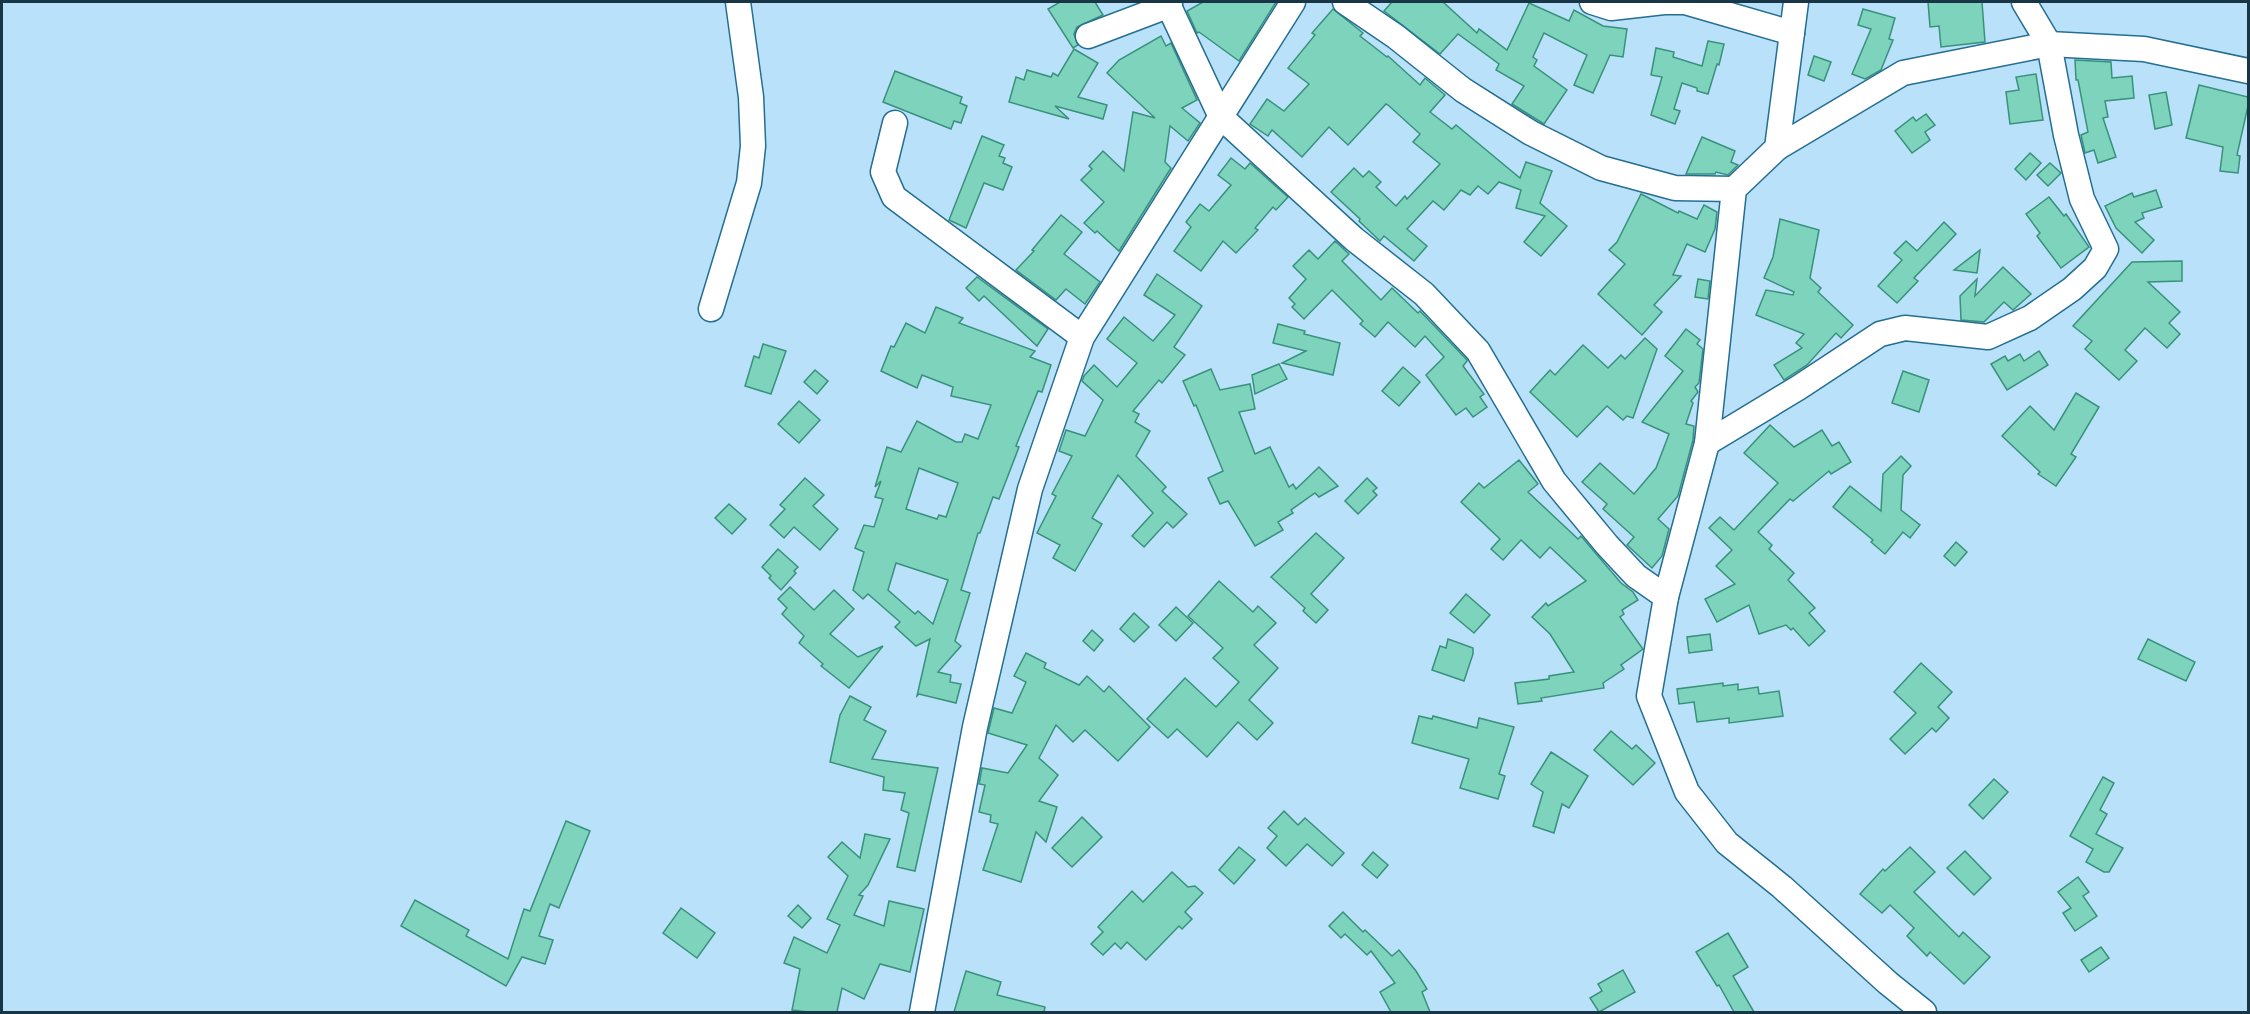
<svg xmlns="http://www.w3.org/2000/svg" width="2250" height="1014" font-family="'Work Sans',sans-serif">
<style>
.building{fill:#7dd3bb;stroke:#39917c;stroke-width:1.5;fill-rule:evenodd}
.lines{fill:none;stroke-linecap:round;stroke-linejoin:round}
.minor-casing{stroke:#246e92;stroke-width:27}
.minor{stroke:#fff;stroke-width:24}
</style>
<rect width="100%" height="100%" fill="#b9e2fa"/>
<!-- building -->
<g class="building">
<polygon points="1060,2 1095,2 1103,15 1077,27 1074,34 1078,45 1073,48 1048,9"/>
<polygon points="1203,2 1276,2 1239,61 1199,32 1197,33 1187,11"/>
<polygon points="1392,2 1443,2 1477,33 1479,29 1507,50 1529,3 1569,21 1574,10 1603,26 1627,29 1623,57 1610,55 1593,93 1574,85 1587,55 1544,33 1533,57 1537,60 1534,66 1567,90 1544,124 1512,104 1524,86 1496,70 1499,64 1458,34 1440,54 1384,11"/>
<polygon points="1928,2 1982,2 1985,42 1941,47 1939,26 1930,27"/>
<polygon points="1333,9 1363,33 1360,36 1387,57 1388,56 1420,85 1425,78 1445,95 1430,112 1452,129 1456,125 1520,178 1526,162 1552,171 1540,203 1567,226 1541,256 1524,242 1545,216 1516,208 1521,190 1499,182 1488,194 1478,186 1470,195 1461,190 1444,210 1433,201 1407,229 1427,246 1414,261 1384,236 1380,241 1359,221 1360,219 1331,192 1354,168 1363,177 1369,171 1381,182 1376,187 1396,206 1405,196 1407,199 1440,164 1413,142 1420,134 1388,105 1386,104 1348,145 1329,127 1302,157 1272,130 1268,136 1250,124 1267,99 1284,111 1309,84 1288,68 1315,35 1312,33"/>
<polygon points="1863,9 1895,18 1889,39 1893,40 1881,70 1865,79 1852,74 1871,29 1858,25"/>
<polygon points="1161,36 1166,46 1171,43 1197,100 1182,108 1200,123 1188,141 1170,126 1165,162 1171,168 1119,251 1097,231 1095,233 1084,223 1104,202 1081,180 1092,169 1089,166 1103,151 1124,171 1133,112 1155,118 1107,73 1119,60"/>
<polygon points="1708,41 1724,44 1719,65 1717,64 1708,94 1697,91 1697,88 1682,83 1674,109 1680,111 1675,124 1651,115 1662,77 1651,75 1656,48 1674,52 1673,57 1702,66"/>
<polygon points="1074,49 1098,63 1078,97 1107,105 1103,119 1055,106 1069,119 1009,102 1016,77 1024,80 1027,70 1051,77 1053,73 1058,76"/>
<polygon points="1814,56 1831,62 1824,81 1808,75"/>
<polygon points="2075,60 2111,62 2112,78 2132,76 2134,98 2105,101 2108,117 2103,118 2116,157 2098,163 2094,150 2085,153 2081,135 2088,132 2078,80 2076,80"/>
<polygon points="895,71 962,97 960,103 967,106 961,123 954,121 951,129 883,102"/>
<polygon points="2036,74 2043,120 2010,124 2006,92 2019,90 2016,77"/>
<polygon points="2199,85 2248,97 2248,106 2237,155 2240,156 2238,173 2220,171 2223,147 2186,138"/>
<polygon points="2166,92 2172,125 2155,129 2149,95"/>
<polygon points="1926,114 1935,125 1925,132 1930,140 1912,153 1895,131 1913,117 1916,121"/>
<polygon points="982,136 1004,145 999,156 1005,158 1003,163 1012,167 1003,190 984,183 966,228 949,220"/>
<polygon points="1702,137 1735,151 1731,162 1738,165 1728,175 1716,172 1715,174 1686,174"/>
<polygon points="2030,153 2041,163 2026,180 2015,169"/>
<polygon points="1231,158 1245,169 1250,163 1288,197 1276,210 1273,207 1255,228 1258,230 1236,253 1223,241 1201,271 1174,251 1191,227 1186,222 1200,204 1209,211 1231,185 1218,175"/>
<polygon points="2050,163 2061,173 2048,186 2037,175"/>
<polygon points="2156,190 2162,207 2142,213 2144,218 2135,222 2154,240 2142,253 2116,228 2105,206 2132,193 2134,197"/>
<polygon points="1641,194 1678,213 1679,211 1697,219 1704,205 1717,212 1715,229 1705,252 1687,244 1673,275 1681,276 1654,305 1662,312 1642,335 1598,294 1625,264 1609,250 1617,242"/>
<polygon points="2049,197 2064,216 2066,214 2089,247 2061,268 2037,236 2040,233 2026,214"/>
<polygon points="1061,215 1082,232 1064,254 1100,282 1085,304 1066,289 1056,300 1016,270 1034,251 1032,250"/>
<polygon points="1780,219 1819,230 1810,278 1821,288 1818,292 1853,325 1841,338 1836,333 1807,365 1784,380 1774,365 1802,348 1796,343 1804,334 1756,315 1766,290 1793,295 1794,292 1764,278 1773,257"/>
<polygon points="1944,222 1956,234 1914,278 1918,281 1897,303 1878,286 1902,260 1894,253 1906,241 1917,251"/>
<polygon points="1335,241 1349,254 1342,261 1381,300 1392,288 1418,313 1420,311 1467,360 1467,361 1463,366 1484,394 1480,397 1487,407 1473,417 1466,408 1456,415 1426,375 1444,357 1425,336 1415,347 1388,322 1375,337 1360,324 1363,321 1332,290 1304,319 1292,307 1295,304 1289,298 1306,279 1293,266 1309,250 1318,259"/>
<polygon points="1980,250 1977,273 1954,270"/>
<polygon points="2182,261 2182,281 2148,282 2180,312 2169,323 2180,334 2167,348 2145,328 2125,350 2137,361 2119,380 2085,349 2092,341 2073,326 2132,262"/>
<polygon points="2003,267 2031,294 2013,310 2004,302 1984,322 1961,320 1960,296 1977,279 1975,296"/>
<polygon points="1157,274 1202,306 1174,347 1185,355 1162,383 1159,380 1133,411 1139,414 1135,422 1150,431 1136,456 1166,487 1162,491 1187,514 1173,528 1167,522 1144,547 1132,536 1153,513 1118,475 1092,518 1102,524 1075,571 1053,558 1060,545 1037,533 1056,496 1052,494 1072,456 1059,451 1066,430 1085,436 1103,400 1082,381 1084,376 1094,365 1117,387 1137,363 1107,339 1124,317 1153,341 1175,315 1144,295"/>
<polygon points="977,277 1048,329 1037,346 984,296 979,301 966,288"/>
<polygon points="1698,279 1710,281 1708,299 1695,297"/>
<path d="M936,307L963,318L959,323L1035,351L1030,357L1051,365L1042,392L1038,391L1016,446L1019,447L999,499L993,497L980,533H978L961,590L970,593L955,641L961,646L938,672L951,675L950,682L961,684L956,703L919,694L917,696L930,639L916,646L895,627L900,622L868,594L863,599L853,590L864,552L855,548L864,525L874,527L883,499L875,497L881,481L875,487L887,447L901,452L917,421L956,442H962L965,434L978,439L991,405L951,396L953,387L922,375L917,388L881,371L891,346L894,347L906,323L925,333ZM919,468L958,483L946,517L939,515L937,519L906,509ZM896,563L948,580L933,624L918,611L915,614L888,590Z"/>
<polygon points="1278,324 1305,331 1304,334 1340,343 1333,375 1282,363 1306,351 1273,343"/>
<polygon points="1686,329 1700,340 1697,344 1703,349 1699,383 1695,387 1698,392 1691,401 1693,403 1686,424 1694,426 1693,440 1678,496 1658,519 1669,529 1662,556 1652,568 1627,545 1634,537 1603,509 1607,504 1582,482 1600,463 1634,494 1656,468 1669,434 1642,422 1683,371 1665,356"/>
<polygon points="1645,338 1657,349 1633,418 1627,416 1623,420 1607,406 1577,437 1530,392 1550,370 1555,375 1583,345 1608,368 1621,355 1625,359"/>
<polygon points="763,344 786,351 771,394 745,386 754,356 759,358"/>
<polygon points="2039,351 2048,365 2007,390 1991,364 2005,356 2008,361 2020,354 2024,361"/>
<polygon points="1279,364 1287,379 1255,394 1252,375"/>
<polygon points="1403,367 1420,382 1399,406 1382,391"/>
<polygon points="1211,369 1220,390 1250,384 1255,409 1239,412 1255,454 1270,447 1289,487 1293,484 1296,489 1319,467 1338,486 1319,497 1315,493 1291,510 1293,513 1278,522 1283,530 1255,546 1228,501 1220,504 1208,478 1223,471 1196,405 1194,406 1183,381"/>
<polygon points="815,370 828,381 817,394 804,382"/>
<polygon points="1903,371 1929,380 1919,412 1892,403"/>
<polygon points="2076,393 2099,407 2071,454 2076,457 2056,486 2038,474 2040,472 2002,436 2030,406 2054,430"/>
<polygon points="799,401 820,420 799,443 778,424"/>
<polygon points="1770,425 1794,447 1822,430 1832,446 1839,442 1851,462 1831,474 1829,471 1793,501 1790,499 1758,532 1772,545 1769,549 1794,573 1788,580 1815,608 1809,613 1825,631 1809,646 1793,628 1791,630 1786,625 1759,634 1749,605 1717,622 1705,599 1735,584 1716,566 1732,550 1709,528 1720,517 1734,530 1778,483 1744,453"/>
<polygon points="1901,456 1911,466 1903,475 1901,510 1920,525 1910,538 1903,532 1885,554 1871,542 1873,540 1833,507 1850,486 1881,511 1883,474"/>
<polygon points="1519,460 1538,484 1528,492 1578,539 1581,536 1621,583 1633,592 1638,600 1622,610 1624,614 1620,617 1643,649 1621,665 1624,669 1603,683 1604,688 1541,698 1542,701 1518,704 1515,683 1549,679 1549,676 1574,672 1550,634 1532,617 1546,603 1548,606 1586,581 1550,547 1540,558 1521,540 1503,560 1491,549 1500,539 1461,502 1479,483 1484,488"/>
<polygon points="805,478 824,495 813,506 838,529 820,550 794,527 784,538 770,525 785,509 780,505"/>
<polygon points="1367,478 1377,488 1373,491 1377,495 1358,514 1345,501"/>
<polygon points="729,504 746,519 732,534 715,518"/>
<polygon points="1316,533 1344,558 1311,594 1328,610 1316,623 1303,611 1305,608 1271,577"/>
<polygon points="1956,542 1967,552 1955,566 1944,556"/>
<polygon points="778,549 798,567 794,571 796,573 781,590 769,578 771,576 762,567"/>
<polygon points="1219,581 1253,612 1258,606 1276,623 1254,645 1278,668 1249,700 1273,723 1257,740 1238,722 1207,757 1177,729 1168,738 1147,719 1185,678 1216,707 1239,682 1213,658 1223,648 1188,616"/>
<polygon points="790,587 814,610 834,590 854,609 830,634 858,657 883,646 849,688 821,666 823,664 799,643 804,636 782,614 787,608 778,599"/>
<polygon points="1466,594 1490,615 1474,633 1450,613"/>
<polygon points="1176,607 1193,623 1176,641 1159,625"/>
<polygon points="1134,613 1149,627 1134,642 1120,629"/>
<polygon points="1092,630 1103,640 1094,651 1083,641"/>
<polygon points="1710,634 1712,650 1689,653 1687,637"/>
<polygon points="1448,639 1473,648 1473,654 1464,681 1432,670 1440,646 1446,648"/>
<polygon points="2148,639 2195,662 2186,681 2138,659"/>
<polygon points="1026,653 1046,663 1044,668 1079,685 1087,676 1104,692 1109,686 1150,727 1118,761 1085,730 1073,742 1056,725 1039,758 1058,775 1039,801 1057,807 1046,842 1036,832 1021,882 983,870 998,824 990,822 991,815 979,812 985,785 979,784 982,768 1008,773 1027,745 988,733 994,708 1012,713 1026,682 1014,676"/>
<polygon points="1921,663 1952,692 1938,707 1949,718 1936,732 1932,728 1905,754 1890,739 1916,713 1894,692"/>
<polygon points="1723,683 1723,686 1738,684 1738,690 1758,687 1759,694 1779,691 1783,716 1729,723 1729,718 1697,722 1694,702 1679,704 1677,689"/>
<polygon points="850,696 871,707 864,720 886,731 872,759 938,768 915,871 897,867 909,813 901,810 905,793 883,790 884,777 830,762 840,715"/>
<polygon points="1419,716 1432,719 1433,716 1477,728 1479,718 1514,727 1499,774 1505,776 1498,799 1460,788 1469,759 1412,743"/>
<polygon points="1611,731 1632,749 1636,745 1655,763 1633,785 1594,750"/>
<polygon points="1551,752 1588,776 1569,808 1562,804 1554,833 1533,826 1543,792 1531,784"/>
<polygon points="2103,777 2114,783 2100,810 2107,814 2096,834 2123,848 2109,872 2104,872 2086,862 2093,849 2070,836"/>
<polygon points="1994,779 2008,792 1983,819 1969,805"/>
<polygon points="1284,811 1298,825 1305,818 1344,853 1332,866 1307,844 1286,866 1267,848 1277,836 1268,828"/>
<polygon points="1082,817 1102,837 1072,867 1052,848"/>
<polygon points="566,821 590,831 559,908 550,904 539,936 553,940 545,964 522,957 506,986 401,926 415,900 469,930 466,936 508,959 524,909 530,911"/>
<polygon points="865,834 890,839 868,885 859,895 863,896 854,915 884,926 889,901 924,909 910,972 880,964 864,999 842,988 837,1012 807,1012 792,1010 800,969 784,963 794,937 827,953 840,925 827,919 848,876 828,857 842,842 860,858"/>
<polygon points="1239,847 1255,860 1234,884 1219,870"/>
<polygon points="1910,847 1935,872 1914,892 1959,937 1963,932 1990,957 1964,984 1930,952 1927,956 1907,936 1914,928 1890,905 1882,913 1860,894 1883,869 1885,871"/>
<polygon points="1965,851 1991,878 1974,895 1947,868"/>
<polygon points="1373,852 1388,865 1377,878 1362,865"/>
<polygon points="1172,872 1188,887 1195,886 1203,893 1185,912 1192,919 1182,929 1179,926 1146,960 1127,942 1121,949 1115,943 1103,955 1091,944 1103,932 1098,927 1132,891 1143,902"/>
<polygon points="2078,877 2089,892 2083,896 2097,916 2075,931 2063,913 2071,908 2058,892"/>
<polygon points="798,905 811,918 802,928 788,916"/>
<polygon points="681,908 715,933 697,958 663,933"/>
<polygon points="1343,912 1363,932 1365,930 1392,956 1399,950 1416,971 1427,989 1422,992 1430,1012 1391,1012 1380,992 1395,983 1371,951 1367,955 1345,934 1341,938 1329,926"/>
<polygon points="1728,933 1748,967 1733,976 1754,1012 1734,1012 1719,985 1717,986 1696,952"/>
<polygon points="2101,947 2109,958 2089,972 2081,960"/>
<polygon points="1623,970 1635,992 1599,1012 1590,998 1602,991 1598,984"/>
<polygon points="966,971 1001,982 997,995 1045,1007 1044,1012 954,1012"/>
</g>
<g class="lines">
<defs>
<g id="minor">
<polyline points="1167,2 1221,117 1354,239 1424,294 1478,351 1554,481 1607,545 1636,576 1666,597 1649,696 1687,792 1727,843 1782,887 1888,983 1924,1012"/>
<polyline points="1345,2 1395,36 1463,90 1531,133 1601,168 1675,188 1734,189"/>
<polyline points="1592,2 1611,8 1664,2 1685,2 1792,33"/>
<polyline points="1088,36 1170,5"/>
<polyline points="895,123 883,172 894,197 1082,337"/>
<polyline points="1777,148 1903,73 2049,44 2144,49 2248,71"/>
<polyline points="711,309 749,183 753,146 751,97 738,2"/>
<polyline points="1707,443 1798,388 1880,334 1905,328 1988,337 2030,318 2072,289 2095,268 2106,249 2082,199 2066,135 2049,44 2024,2"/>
<polyline points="1666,597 1707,443 1734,189 1777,148 1796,2"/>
<polyline points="922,1012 975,727 1030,489 1082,337 1293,2"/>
</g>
</defs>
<!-- minor casing -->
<use href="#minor" class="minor-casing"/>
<!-- minor -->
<use href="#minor" class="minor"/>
</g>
<!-- border -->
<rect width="2250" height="1014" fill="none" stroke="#193646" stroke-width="6"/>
</svg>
